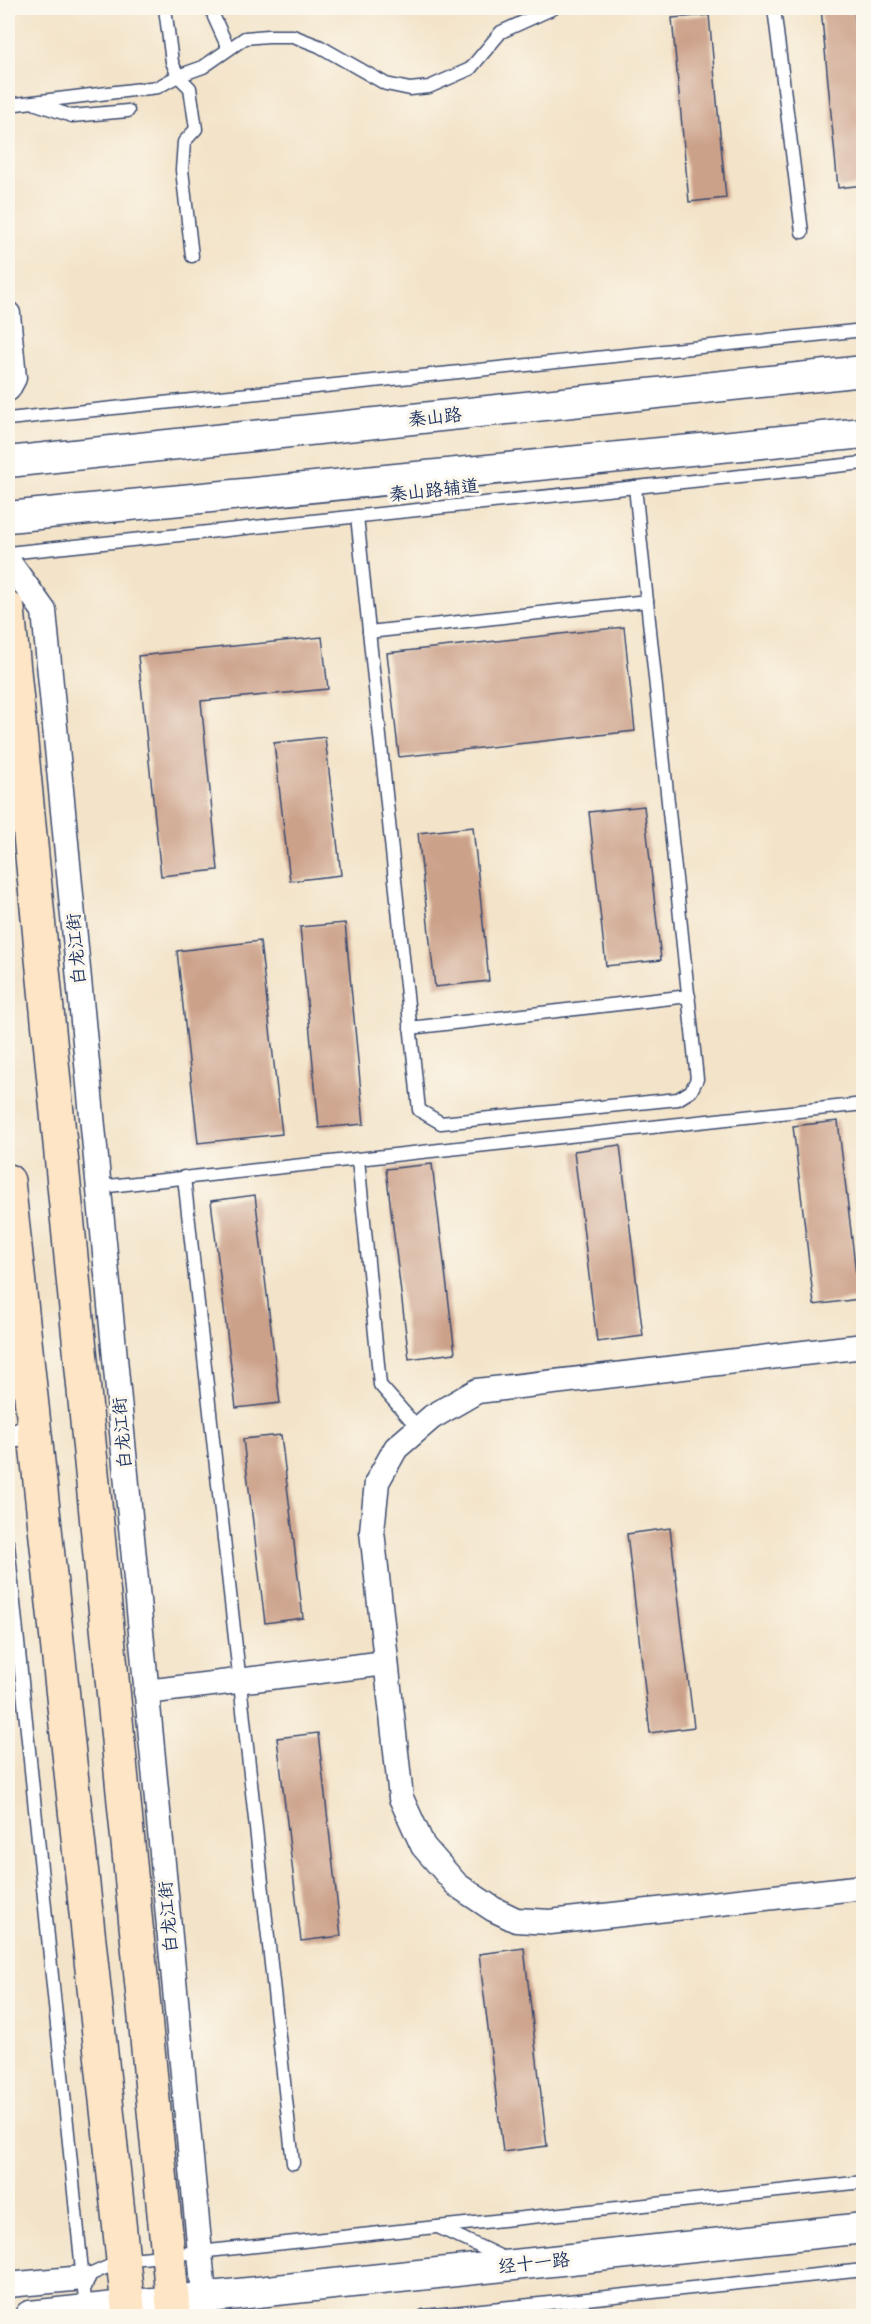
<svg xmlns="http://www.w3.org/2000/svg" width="871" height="2324" font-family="'Balsamiq Sans','LXGW WenKai TC',sans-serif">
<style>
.building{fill:#cca18a}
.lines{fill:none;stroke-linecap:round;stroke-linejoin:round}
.service-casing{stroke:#3b4a6e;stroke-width:15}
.minor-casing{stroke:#3b4a6e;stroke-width:27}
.tertiary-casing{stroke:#3b4a6e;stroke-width:33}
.secondary-casing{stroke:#3b4a6e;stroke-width:36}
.service{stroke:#fff;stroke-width:12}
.minor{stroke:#fff;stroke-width:24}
.tertiary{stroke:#fff;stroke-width:30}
.secondary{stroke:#fde5c5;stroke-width:33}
.labels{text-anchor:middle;stroke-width:6;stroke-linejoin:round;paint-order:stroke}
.street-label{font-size:18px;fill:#1b2f5e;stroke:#fbf7ec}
</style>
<rect width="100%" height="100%" fill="#fbf7ec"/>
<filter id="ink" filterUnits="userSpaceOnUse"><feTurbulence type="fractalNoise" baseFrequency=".0167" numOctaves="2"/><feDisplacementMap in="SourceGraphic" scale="12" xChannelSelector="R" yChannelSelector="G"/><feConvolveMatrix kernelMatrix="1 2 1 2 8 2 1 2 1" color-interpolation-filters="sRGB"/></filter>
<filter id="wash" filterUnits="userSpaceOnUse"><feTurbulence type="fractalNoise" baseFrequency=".008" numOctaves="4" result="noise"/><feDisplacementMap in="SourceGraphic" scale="24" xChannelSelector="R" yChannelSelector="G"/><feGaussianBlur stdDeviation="1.35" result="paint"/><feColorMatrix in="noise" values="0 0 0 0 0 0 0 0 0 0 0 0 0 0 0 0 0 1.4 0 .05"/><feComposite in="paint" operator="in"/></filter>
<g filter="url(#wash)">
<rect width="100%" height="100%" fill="#f3e3c8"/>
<g id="blocks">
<!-- building -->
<g class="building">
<polygon points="821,8 854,8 864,107 864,185 838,188"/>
<polygon points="709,15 726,198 689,202 672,18"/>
<polygon points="624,627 635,731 399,757 387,653"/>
<polygon points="322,637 328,689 201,701 218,870 161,876 138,656"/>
<polygon points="325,737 341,875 290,881 274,743"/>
<polygon points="644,806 661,960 606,966 589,812"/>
<polygon points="473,827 489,981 435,987 418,833"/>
<polygon points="345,923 364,1124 319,1128 300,927"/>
<polygon points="260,941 282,1134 198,1143 177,951"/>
<polygon points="838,1121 859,1299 814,1305 793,1126"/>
<polygon points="620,1145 643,1336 597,1342 574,1151"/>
<polygon points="432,1164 455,1353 409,1359 386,1169"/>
<polygon points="255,1195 280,1403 236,1408 211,1201"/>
<polygon points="281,1435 303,1618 265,1623 243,1439"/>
<polygon points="670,1528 694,1727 650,1733 627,1534"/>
<polygon points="318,1733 341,1936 301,1941 277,1738"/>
<polygon points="524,1948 547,2146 503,2152 479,1954"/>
</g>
</g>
</g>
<g filter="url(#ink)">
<use href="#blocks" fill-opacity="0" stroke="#3b4a6e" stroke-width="1.5"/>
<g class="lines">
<defs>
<g id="service">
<polyline points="165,8 172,62 178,76 190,88 196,129 184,142 182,170 192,256"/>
<polyline points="213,8 214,17 228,48"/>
<polyline points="774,8 802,232"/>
<polyline points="36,104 72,116 128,111"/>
<polyline points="8,105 158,87 178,76 203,67 245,38 268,36 293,36 319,46 386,84 410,89 429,87 470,69 501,32 554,8"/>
<polyline points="8,419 864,330"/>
<polyline points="357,516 419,1110 441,1123 678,1099 691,1091 697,1079 635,487"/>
<polyline points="8,553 864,463"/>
<polyline points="369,632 647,601"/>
<polyline points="410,1028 689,996"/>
<polyline points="358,1159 380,1385 418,1428"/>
<polyline points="184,1177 293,2163"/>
<polyline points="99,1187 864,1104"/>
<polyline points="8,1544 86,2310"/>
<polyline points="438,2227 506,2259"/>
<polyline points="83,2278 123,2260 864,2182"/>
<polyline points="424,2316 864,2270"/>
</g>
<g id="minor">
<polyline points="8,314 14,378 8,389"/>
<polyline points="8,561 44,611 206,2316"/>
<polyline points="864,1346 477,1391 432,1417 396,1448 377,1482 372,1531 401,1798 423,1846 457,1885 493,1909 516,1920 550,1922 864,1887"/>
<polyline points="8,1436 34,1433"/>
<polyline points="146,1692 386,1663"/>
<polyline points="8,2285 83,2278"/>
</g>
<g id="tertiary">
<polyline points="8,462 864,371"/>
<polyline points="8,517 864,433"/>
<polyline points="30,2316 864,2228"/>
</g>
<g id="secondary">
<polyline points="8,609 174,2316"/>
<polyline points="8,1181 129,2316"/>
</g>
</defs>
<!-- service casing -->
<use href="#service" class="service-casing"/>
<!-- minor casing -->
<use href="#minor" class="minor-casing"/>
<!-- tertiary casing -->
<use href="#tertiary" class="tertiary-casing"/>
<!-- secondary casing -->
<use href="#secondary" class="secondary-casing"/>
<!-- service -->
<use href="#service" class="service"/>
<!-- minor -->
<use href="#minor" class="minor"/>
<!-- tertiary -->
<use href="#tertiary" class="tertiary"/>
<!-- secondary -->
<use href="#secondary" class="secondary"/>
</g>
</g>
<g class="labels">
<!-- street labels -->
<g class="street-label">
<text transform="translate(435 417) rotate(-6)" y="6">秦山路</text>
<text transform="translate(434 490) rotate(-6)" y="6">秦山路辅道</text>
<text transform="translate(76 949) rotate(-95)" y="6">白龙江街</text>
<text transform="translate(122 1433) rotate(-95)" y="6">白龙江街</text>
<text transform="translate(168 1917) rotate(-95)" y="6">白龙江街</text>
<text transform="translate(534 2263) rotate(-6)" y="6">经十一路</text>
</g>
</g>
<!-- margin -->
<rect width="871" height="2324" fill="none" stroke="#fbf7ec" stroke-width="30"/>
</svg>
